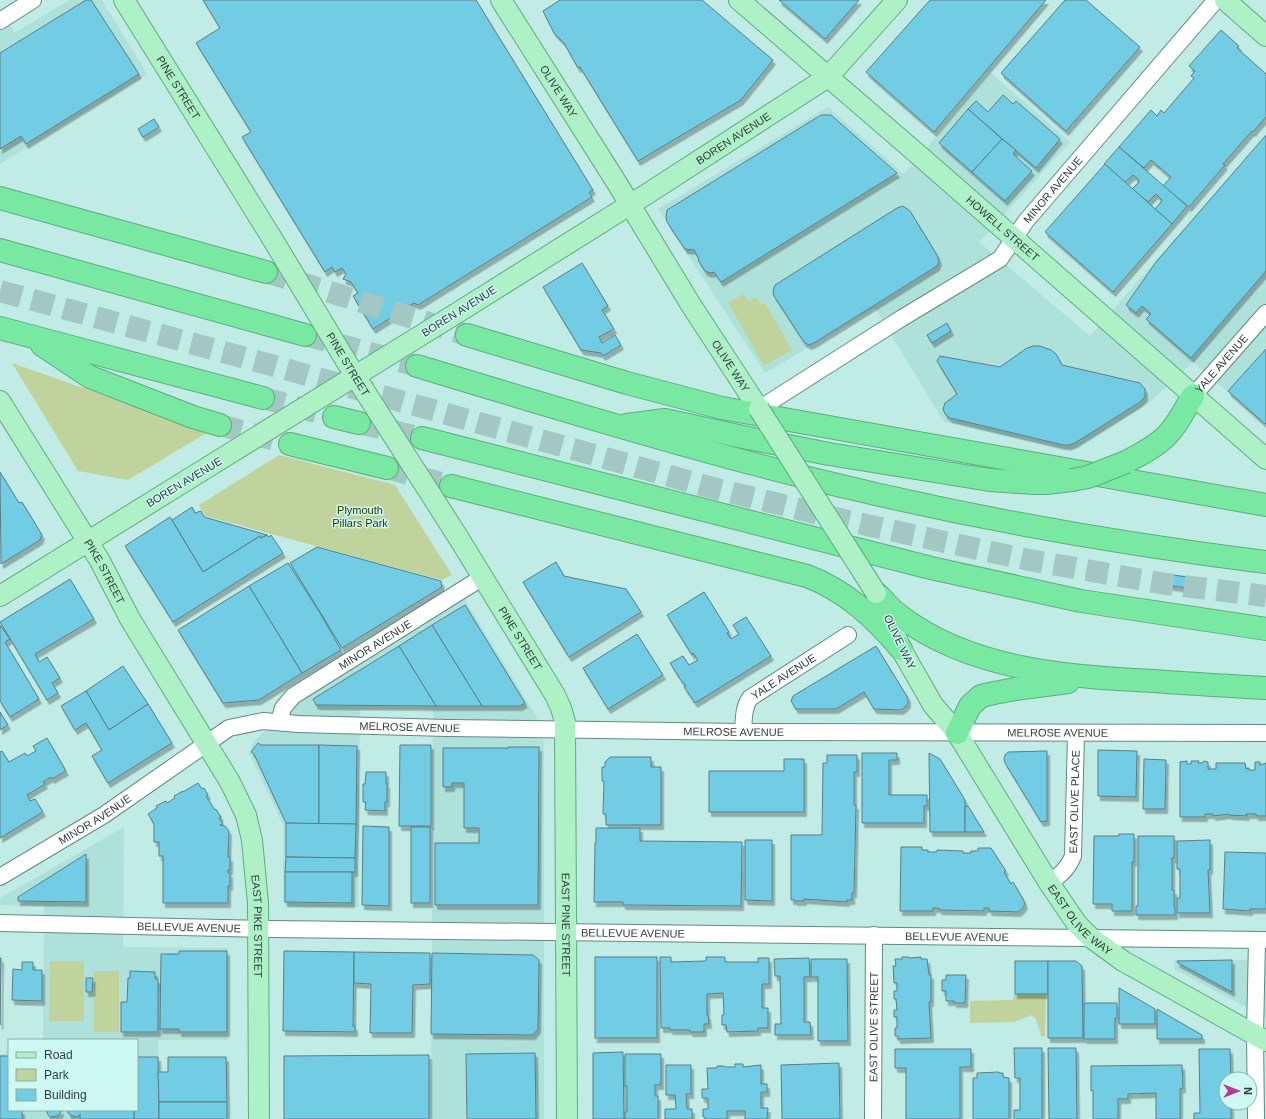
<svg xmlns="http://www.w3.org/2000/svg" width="1266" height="1119" font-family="Arial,sans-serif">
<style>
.built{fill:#aee1da}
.green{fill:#c0d39d}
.building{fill:#72cde4;stroke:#597e88;filter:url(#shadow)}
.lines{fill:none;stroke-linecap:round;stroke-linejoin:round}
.highway-tunnel{stroke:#a3c8c3;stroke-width:22;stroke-dasharray:22 11;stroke-linecap:butt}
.minor-casing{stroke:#628984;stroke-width:18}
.major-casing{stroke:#5eac7e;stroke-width:22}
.highway-casing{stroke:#5eac7e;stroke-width:24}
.minor{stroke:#fff;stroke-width:16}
.major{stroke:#aef1c7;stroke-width:20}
.highway{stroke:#78e8a2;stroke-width:22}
.major-bridge-casing{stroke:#5eac7e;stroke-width:22;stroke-linecap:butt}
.highway-bridge-casing{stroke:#5eac7e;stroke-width:24;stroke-linecap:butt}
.major-bridge{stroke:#aef1c7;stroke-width:20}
.highway-bridge{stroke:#78e8a2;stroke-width:22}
.labels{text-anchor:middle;stroke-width:3;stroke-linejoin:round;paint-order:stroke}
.street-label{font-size:11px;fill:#2d3e3c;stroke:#cef8f2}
.park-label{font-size:11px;fill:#2a3804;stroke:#cef8f2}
</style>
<defs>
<filter id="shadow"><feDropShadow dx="2.5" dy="4.5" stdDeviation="0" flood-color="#0004"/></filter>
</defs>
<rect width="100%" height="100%" fill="#c1ebe5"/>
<!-- built -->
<g class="built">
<polygon points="70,0 102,0 147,74 0,164 0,9 14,33"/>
<polygon points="991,73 1070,142 979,242 1090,336 1266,135 1266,425 1193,362 1150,402 1072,451 944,422 875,308 765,373 658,209 828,107 904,174"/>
<polygon points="464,598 536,716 544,744 544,1119 431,1119 433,709 360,709 358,907 288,907 283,902 283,825 249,753 253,743 256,739 306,696"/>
<polygon points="124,827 123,947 228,948 228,1040 158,1040 159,1119 0,1119 0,1054 9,1054 9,1110 137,1110 137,1040 43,1040 44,906 0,905 0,900 4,896"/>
<polygon points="1174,960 1266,960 1266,1018 1175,969"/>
</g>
<!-- green -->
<g class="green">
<polygon points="744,294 748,302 757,297 761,305 765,303 792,350 764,366 728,303"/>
<polygon points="12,363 208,432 128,480 78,471"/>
<polygon points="279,455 395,485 452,575 442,580 205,516 199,505"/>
<polygon points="50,961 84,961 84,1021 49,1021"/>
<rect x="94" y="971" width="25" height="61"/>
<polygon points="1015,994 1046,994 1045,1036 1041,1036 1036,1019 1032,1015 1014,1022 970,1023 970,1001 1012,1000"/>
</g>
<!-- building -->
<g class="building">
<polygon points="86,0 91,0 139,74 26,144 21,136 0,149 0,53"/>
<polygon points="203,0 476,0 593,190 589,192 592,197 418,305 414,303 373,329 353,296 358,293 351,282 343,279 346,274 342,268 335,272 332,267 325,272 242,137 251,132 196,43 220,28"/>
<polygon points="560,0 702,0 773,60 741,100 638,161 580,67 578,68 564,43 554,33 543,11"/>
<polygon points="779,0 859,0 825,39"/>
<polygon points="930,0 1046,0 934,132 866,72"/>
<polygon points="1065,0 1086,0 1140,47 1066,131 1001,73"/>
<polygon points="1221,30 1239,46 1237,48 1266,74 1266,117 1253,132 1252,131 1223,164 1225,165 1189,207 1163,186 1171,177 1151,160 1144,168 1119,147 1151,110 1157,116 1161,110 1164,113 1194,78 1191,76 1195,71 1189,66"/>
<polygon points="1003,95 1013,104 1016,101 1060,139 1036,168 968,109 976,101 988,112"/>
<polygon points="968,109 1002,139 972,172 939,143"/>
<polygon points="821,115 831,115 897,173 721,282 714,272 710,273 705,271 698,260 699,259 694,250 685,249 667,222 666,217 667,210"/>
<polygon points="154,119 159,127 143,137 138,129"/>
<polygon points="1266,135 1266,271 1191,358 1146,319 1151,314 1142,306 1136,313 1126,305 1156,262"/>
<polygon points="1002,139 1016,150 1013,154 1032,171 1005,201 972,172"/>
<polygon points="1119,147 1187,206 1172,224 1155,209 1161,202 1162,200 1156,194 1148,202 1132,189 1138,183 1139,180 1133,175 1125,182 1104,164"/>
<polygon points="1105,164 1172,224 1113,292 1045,232"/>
<polygon points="903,206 910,211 937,255 939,261 937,266 814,343 809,345 804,342 774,296 773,291 775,285 897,208"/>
<polygon points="582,263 608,306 602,310 614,329 599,337 602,343 615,335 621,345 603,356 601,353 581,350 543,287"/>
<polygon points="947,323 951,331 932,343 927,335"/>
<polygon points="1033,346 1040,346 1051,350 1056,354 1062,365 1140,383 1145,389 1145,397 1140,402 1075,443 1069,445 1063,445 950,418 945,414 943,409 945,403 957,394 937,361 940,356 1000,367 1027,348"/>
<polygon points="1266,349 1266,423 1265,424 1228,391"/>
<polygon points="0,472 19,503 22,502 42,535 40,540 1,564"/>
<polygon points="192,507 195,513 201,511 204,517 267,535 261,538 260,536 203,572 172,520"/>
<polygon points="170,517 203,572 260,536 261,538 267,535 269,537 271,535 283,553 173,622 125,546"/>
<polygon points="317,547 441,581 442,587 342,648 290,563"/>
<polygon points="556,562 564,576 626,589 641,612 569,657 523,582"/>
<polygon points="288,563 320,613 341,650 302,673 249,586"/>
<polygon points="1166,574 1195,578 1194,589 1165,585"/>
<polygon points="70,579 94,619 35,654 39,662 47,657 60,678 52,683 58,693 47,700 0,622"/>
<polygon points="249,586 302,673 259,700 223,703 178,630"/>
<polygon points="704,592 729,632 727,633 731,639 739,634 733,625 746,617 771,656 695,703 684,687 686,686 683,682 682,682 670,663 683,656 689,665 698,660 693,653 692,655 667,615"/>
<polygon points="465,605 525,703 520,706 482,706 432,625"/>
<polygon points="0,625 10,639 5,642 39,699 10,717 0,701"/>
<polygon points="432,625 482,706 436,706 399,646"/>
<polygon points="637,634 663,675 608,709 583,668"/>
<polygon points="399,646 436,706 316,705 313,699"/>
<polygon points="876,646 908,698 908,703 905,707 901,710 874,709 864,692 836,709 796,709 794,706 791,701 793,696"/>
<polygon points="123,666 148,704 109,730 86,691"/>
<polygon points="86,691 109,730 148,704 172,743 108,783 92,756 102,750 86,723 75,730 61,706"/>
<polygon points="0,712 8,725 0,730"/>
<polygon points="47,738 66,771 52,779 51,777 43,782 45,784 27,795 30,801 35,799 43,812 0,838 0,752 2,751 9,762 25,753 27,756 36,751 33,746"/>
<polygon points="258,743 261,745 319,745 319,824 286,823 254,754 251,752"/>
<polygon points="319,745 357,746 356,824 319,824"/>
<polygon points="400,745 431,745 431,826 399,826"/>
<polygon points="508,747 539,747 538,905 435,905 435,843 479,843 479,828 464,828 464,783 452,783 452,787 443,787 443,748 508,748"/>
<polygon points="1098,750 1137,751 1136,797 1098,796"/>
<polygon points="1047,751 1047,821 1041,822 1005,763 1004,759 1005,755 1008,752"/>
<polygon points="862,753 897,753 897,760 889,760 889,795 927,795 927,806 924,806 924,823 862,823"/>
<polygon points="929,753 940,759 965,800 965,832 930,832"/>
<polygon points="827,755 857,755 857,772 854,772 854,805 856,805 854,893 852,893 852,900 847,900 847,902 804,899 804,901 795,901 795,900 791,900 791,835 822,835 823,763 827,763"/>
<polygon points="610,757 651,757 651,767 661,767 661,825 606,825 606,814 603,814 604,781 602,781 602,767 605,767 605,762"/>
<polygon points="784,759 804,759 804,812 709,812 709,771 784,771"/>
<polygon points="1144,759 1166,760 1165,809 1143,809"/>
<polygon points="1187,761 1187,764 1191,764 1191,761 1199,761 1198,763 1202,763 1204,761 1208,762 1208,769 1216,769 1216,763 1245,763 1246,769 1249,768 1249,770 1255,770 1255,762 1260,762 1260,765 1266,763 1266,816 1256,816 1256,814 1246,814 1247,816 1229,815 1229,814 1213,816 1213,814 1205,814 1205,817 1180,817 1180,762"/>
<polygon points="366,772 386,772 386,784 387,784 387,802 385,802 385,811 365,810 366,802 363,802 363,784 365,784"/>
<polygon points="198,783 202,789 204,788 208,795 206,796 215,810 216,809 221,817 219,818 223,824 220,825 225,826 229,831 228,857 230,857 230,870 228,870 228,873 230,873 230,886 228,886 228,903 163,903 163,856 159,856 159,842 154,842 154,824 148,814 157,808 156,806 166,801 167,803 175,798 174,796 183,791 183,792"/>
<polygon points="968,806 984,832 965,832 965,807"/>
<polygon points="286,823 356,824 355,858 286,857"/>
<polygon points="363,826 389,827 389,906 362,905"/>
<rect x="411" y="827" width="19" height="76"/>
<polygon points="596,828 640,828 640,841 742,842 741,906 623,905 623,902 594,902 595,843 596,843"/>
<polygon points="1119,834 1134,834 1134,862 1132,862 1132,911 1112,911 1112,904 1093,904 1094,836 1119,836"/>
<polygon points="1138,836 1174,836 1174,858 1172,858 1172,890 1174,890 1174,907 1175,907 1175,915 1136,915 1136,906 1138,906"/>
<polygon points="745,840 772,840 772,901 745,900"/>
<polygon points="1210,840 1210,870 1208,870 1210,913 1177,913 1177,898 1180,898 1180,869 1177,869 1177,841"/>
<polygon points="901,847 922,847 922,850 928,850 928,852 937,852 937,850 963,851 963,853 971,853 971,851 978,851 978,848 991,848 1006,871 1004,872 1011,884 1013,882 1023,899 1025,904 1022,909 1018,912 989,911 989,908 984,908 984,911 939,910 939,908 933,908 933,911 900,911"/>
<polygon points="1225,852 1266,853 1266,909 1250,909 1250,911 1223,909"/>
<polygon points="86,854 86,902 18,901 18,897"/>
<polygon points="286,857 355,858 355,872 285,872"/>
<polygon points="285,872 352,872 352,903 285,902"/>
<polygon points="179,951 227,951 227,1032 179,1032 179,1029 160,1029 161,954 179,954"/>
<polygon points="284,951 354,952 353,1026 355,1026 355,1032 283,1031"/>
<polygon points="354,952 430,953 430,984 413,985 412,1033 370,1033 371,984 354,983"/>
<polygon points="432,953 533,955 539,960 538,1029 533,1035 431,1034"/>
<rect x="595" y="957" width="62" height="81"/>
<polygon points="660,957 671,957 671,962 706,961 706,957 725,957 725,962 758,962 758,958 769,958 769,984 762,984 762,1008 768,1008 768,1028 758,1028 758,1031 727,1032 726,1025 722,1025 722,1015 724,1015 723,993 707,994 707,1015 708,1015 709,1024 704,1024 704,1032 690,1032 690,1030 670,1030 670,1028 661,1028"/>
<polygon points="902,957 909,957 909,958 921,957 921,959 927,959 929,975 931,975 931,1002 929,1002 931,1038 898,1039 898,1036 895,1036 895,1028 897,1028 897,1017 894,1017 894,1010 897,1010 896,999 894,999 894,991 897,991 897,983 894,983 893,966 896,966 895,959 902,959"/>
<polygon points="0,958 1,958 0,1025"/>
<polygon points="809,958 810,977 804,977 804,1022 810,1022 811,1035 775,1035 775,1024 781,1024 780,976 775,976 774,959"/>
<polygon points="811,959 847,959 848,1041 818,1041 818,977 811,977"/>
<polygon points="1232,960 1232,992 1178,963 1177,961"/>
<rect x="1015" y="961" width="33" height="33"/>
<polygon points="1048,961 1076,961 1082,966 1083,1038 1048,1038"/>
<polygon points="22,962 33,962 33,970 42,970 42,1001 12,1000 13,969 22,970"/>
<polygon points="130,971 155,972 155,979 158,979 158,1032 121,1032 121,1002 127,1002 128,978 130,978"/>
<polygon points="946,975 966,975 965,1003 954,1003 954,1001 946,1001 946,991 942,991 942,980 946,980"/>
<polygon points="86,978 93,978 92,992 86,992"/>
<polygon points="1119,988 1155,1009 1155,1024 1119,1024"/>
<polygon points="1084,1003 1117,1003 1117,1018 1115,1018 1115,1039 1084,1039"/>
<polygon points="1157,1009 1202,1035 1202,1039 1157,1039"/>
<polygon points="1014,1048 1042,1048 1042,1119 1014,1119 1014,1110 1020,1110 1020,1078 1015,1078"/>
<polygon points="1048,1048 1076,1048 1077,1119 1049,1119"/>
<polygon points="895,1049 971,1049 971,1067 960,1067 960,1119 906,1119 906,1068 895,1068"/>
<polygon points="1199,1049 1230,1049 1231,1079 1226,1079 1226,1103 1231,1103 1231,1119 1194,1119 1194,1113 1200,1113"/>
<polygon points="623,1052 624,1119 593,1119 593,1053"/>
<polygon points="535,1053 536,1119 467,1119 466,1054"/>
<polygon points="625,1054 661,1054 661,1085 655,1085 655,1096 658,1096 658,1119 625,1119 625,1112 627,1112 627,1086 625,1086"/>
<polygon points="429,1055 429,1119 284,1119 284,1056"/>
<polygon points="0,1056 9,1056 9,1110 22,1110 22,1119 0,1119"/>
<polygon points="137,1057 158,1057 159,1119 134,1119 134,1111 137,1110"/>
<polygon points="168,1057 226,1057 227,1102 159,1102 158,1072 168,1072"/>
<polygon points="839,1063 840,1119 782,1119 781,1065"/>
<polygon points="735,1064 743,1064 743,1067 761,1065 761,1084 767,1084 767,1092 761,1092 761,1108 768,1108 767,1119 745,1119 745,1111 727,1111 727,1119 705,1119 705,1117 703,1117 703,1109 708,1109 708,1098 702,1098 702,1089 708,1089 707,1068 717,1068 717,1066 724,1066 725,1067 735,1067"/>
<polygon points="666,1065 691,1065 691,1094 686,1094 687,1109 692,1109 692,1119 665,1119 665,1109 676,1109 675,1095 666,1095"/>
<polygon points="1182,1065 1183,1088 1180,1089 1180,1119 1156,1119 1156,1093 1128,1094 1128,1099 1118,1099 1118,1119 1093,1119 1093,1090 1091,1091 1091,1066"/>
<polygon points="999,1072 999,1073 1003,1073 1003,1077 1009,1078 1009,1119 973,1119 973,1078 977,1078 977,1073"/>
<rect x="159" y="1102" width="68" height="17"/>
<polygon points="47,1110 61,1110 61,1112 57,1116 50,1117 47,1113"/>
<polygon points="68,1110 134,1110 134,1119 80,1119 80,1114 78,1117 72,1116 68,1113"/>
</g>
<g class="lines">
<!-- highway-tunnel -->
<g class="highway-tunnel">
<polyline points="266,272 467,335"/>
<polyline points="0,291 260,362 713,488 848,521 1029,560 1166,584 1266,596"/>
<polyline points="305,335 417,366"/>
<polyline points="263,398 334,417"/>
<polyline points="359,423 422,438"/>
<polyline points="220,425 290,444"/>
<polyline points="387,468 451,486"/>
</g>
<defs>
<g id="minor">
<polyline points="0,21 33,0"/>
<path id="s1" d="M1193,396L1266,313"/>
<path id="s2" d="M759,409L902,318L1000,259L1026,221L1216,0"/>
<path id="s3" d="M279,722L283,708L293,696L483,577"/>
<path id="s4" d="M743,732C744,720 743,708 750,698L848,635"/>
<path id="s5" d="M0,877L104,815L229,728L263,721L298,724L448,728L743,732L1266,733"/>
<path id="s6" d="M1049,883C1060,875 1068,869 1073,856L1076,733"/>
<path id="s7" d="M0,923L271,929L1266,940"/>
<path id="s8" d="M873,1119L874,935"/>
<polyline points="1256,1119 1255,1035 1257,940"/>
</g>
<g id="major">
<path id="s9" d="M124,0L270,235"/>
<path id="s10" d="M501,0L615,180L691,305L759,409"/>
<path id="s11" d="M739,0L921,157L1266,459"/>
<polyline points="1225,0 1266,36"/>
<path id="s12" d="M457,313L647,194L828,77L897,0"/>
<path id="s13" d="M0,401L100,561L130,619L230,782L246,815L252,840L258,903L259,1119"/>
<path id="s14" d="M458,537L555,695L561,708L565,722L567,1119"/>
<polyline points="0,596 208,467"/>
<path id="s15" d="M895,635L901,649L933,705L957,733L1049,883L1077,924L1090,937L1123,961L1266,1041"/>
</g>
<g id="highway">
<polyline points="0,198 266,272"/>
<polyline points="0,250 305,335"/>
<polyline points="0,328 263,398"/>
<polyline points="467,335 627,383 722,408 1266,505"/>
<polyline points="42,345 90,377 193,417 220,425"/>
<path d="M417,366C530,400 643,435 758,465C924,509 1095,541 1266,562"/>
<polyline points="334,417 359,423"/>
<polyline points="627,425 665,420 743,437 829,454 990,480 1034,483 1046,483 1072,480"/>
<polyline points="422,438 931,568 1081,601 1266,629"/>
<polyline points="290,444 387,468"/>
<path d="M1126,462C1139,455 1152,449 1163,439C1176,428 1184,410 1193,396"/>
<path d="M451,486L807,576C846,591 874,617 901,649"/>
<path d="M876,593C884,600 891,610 900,616C971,670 1069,677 1154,681C1191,684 1229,686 1266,688"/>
<polyline points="957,733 970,706 981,696 994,693 1015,689 1068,682"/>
</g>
</defs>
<!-- minor casing -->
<use href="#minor" class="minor-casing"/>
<!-- major casing -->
<use href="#major" class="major-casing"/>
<!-- highway casing -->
<use href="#highway" class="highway-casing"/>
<!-- minor -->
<use href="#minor" class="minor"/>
<!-- major -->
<use href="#major" class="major"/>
<!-- highway -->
<use href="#highway" class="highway"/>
<defs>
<g id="major-bridge">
<path id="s16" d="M270,235L355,376L458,537"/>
<polyline points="759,409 876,593"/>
<polyline points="208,467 457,313"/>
</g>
<polyline id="highway-bridge" points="1072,480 1088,477 1126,462"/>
</defs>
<!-- major-bridge casing -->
<use href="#major-bridge" class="major-bridge-casing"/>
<!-- highway-bridge casing -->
<use href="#highway-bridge" class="highway-bridge-casing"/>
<!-- major-bridge -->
<use href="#major-bridge" class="major-bridge"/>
<!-- highway-bridge -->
<use href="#highway-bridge" class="highway-bridge"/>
</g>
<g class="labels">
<!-- street labels -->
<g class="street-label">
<text dy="4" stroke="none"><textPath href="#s9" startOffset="103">PINE STREET</textPath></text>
<text dy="4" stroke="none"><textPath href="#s10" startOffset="108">OLIVE WAY</textPath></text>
<text dy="4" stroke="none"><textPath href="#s12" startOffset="327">BOREN AVENUE</textPath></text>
<text dy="4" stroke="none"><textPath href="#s2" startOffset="371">MINOR AVENUE</textPath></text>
<text dy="4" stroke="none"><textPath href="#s11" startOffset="349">HOWELL STREET</textPath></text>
<text transform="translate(459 311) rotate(-32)" y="4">BOREN AVENUE</text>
<text dy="4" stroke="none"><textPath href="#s1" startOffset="43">YALE AVENUE</textPath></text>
<text dy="4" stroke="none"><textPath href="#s16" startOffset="151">PINE STREET</textPath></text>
<text dy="4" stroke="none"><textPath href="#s10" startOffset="432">OLIVE WAY</textPath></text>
<text transform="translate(184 482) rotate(-31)" y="4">BOREN AVENUE</text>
<text dy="4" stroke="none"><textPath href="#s13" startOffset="200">PIKE STREET</textPath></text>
<text dy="4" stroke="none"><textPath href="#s14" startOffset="119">PINE STREET</textPath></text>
<text transform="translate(900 642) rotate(64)" y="4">OLIVE WAY</text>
<text dy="4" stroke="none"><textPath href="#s3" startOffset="127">MINOR AVENUE</textPath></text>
<text dy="4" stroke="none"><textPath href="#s4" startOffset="75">YALE AVENUE</textPath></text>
<text dy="4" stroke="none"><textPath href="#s5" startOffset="455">MELROSE AVENUE</textPath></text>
<text dy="4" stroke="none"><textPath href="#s5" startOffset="779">MELROSE AVENUE</textPath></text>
<text dy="4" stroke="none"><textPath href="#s5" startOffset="1103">MELROSE AVENUE</textPath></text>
<text dy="4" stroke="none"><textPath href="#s6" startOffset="91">EAST OLIVE PLACE</textPath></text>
<text dy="4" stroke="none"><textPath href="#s5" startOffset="111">MINOR AVENUE</textPath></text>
<text dy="4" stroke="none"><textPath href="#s15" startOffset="341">EAST OLIVE WAY</textPath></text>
<text dy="4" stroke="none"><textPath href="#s14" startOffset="417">EAST PINE STREET</textPath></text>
<text dy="4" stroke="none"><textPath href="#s13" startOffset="594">EAST PIKE STREET</textPath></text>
<text dy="4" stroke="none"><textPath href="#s7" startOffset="189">BELLEVUE AVENUE</textPath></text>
<text dy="4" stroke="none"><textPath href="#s7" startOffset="633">BELLEVUE AVENUE</textPath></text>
<text dy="4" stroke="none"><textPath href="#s7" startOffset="957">BELLEVUE AVENUE</textPath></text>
<text dy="4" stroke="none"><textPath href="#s8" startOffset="92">EAST OLIVE STREET</textPath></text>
</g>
<!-- park labels -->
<g class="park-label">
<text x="360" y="514">Plymouth<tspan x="360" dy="13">Pillars Park</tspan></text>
</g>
</g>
<!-- legend -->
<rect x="8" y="1039" width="130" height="72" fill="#cef8f2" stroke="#8eaea9"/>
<rect x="16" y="1052" width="20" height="6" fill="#aef1c7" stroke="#8eaea9"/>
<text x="44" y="1059" font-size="12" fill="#2d3e3c">Road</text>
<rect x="16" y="1069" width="20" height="12" fill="#c0d39d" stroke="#8eaea9"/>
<text x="44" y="1079" font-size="12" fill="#2d3e3c">Park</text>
<rect x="16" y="1089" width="20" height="12" fill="#72cde4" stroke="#8eaea9"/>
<text x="44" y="1099" font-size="12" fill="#2d3e3c">Building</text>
<!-- north arrow -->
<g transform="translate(1238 1091) rotate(90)"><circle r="19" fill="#cef8f2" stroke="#8eaea9"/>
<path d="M0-3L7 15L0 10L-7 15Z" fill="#b23d94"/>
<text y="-6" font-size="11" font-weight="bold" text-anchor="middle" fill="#2d3e3c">N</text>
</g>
</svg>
